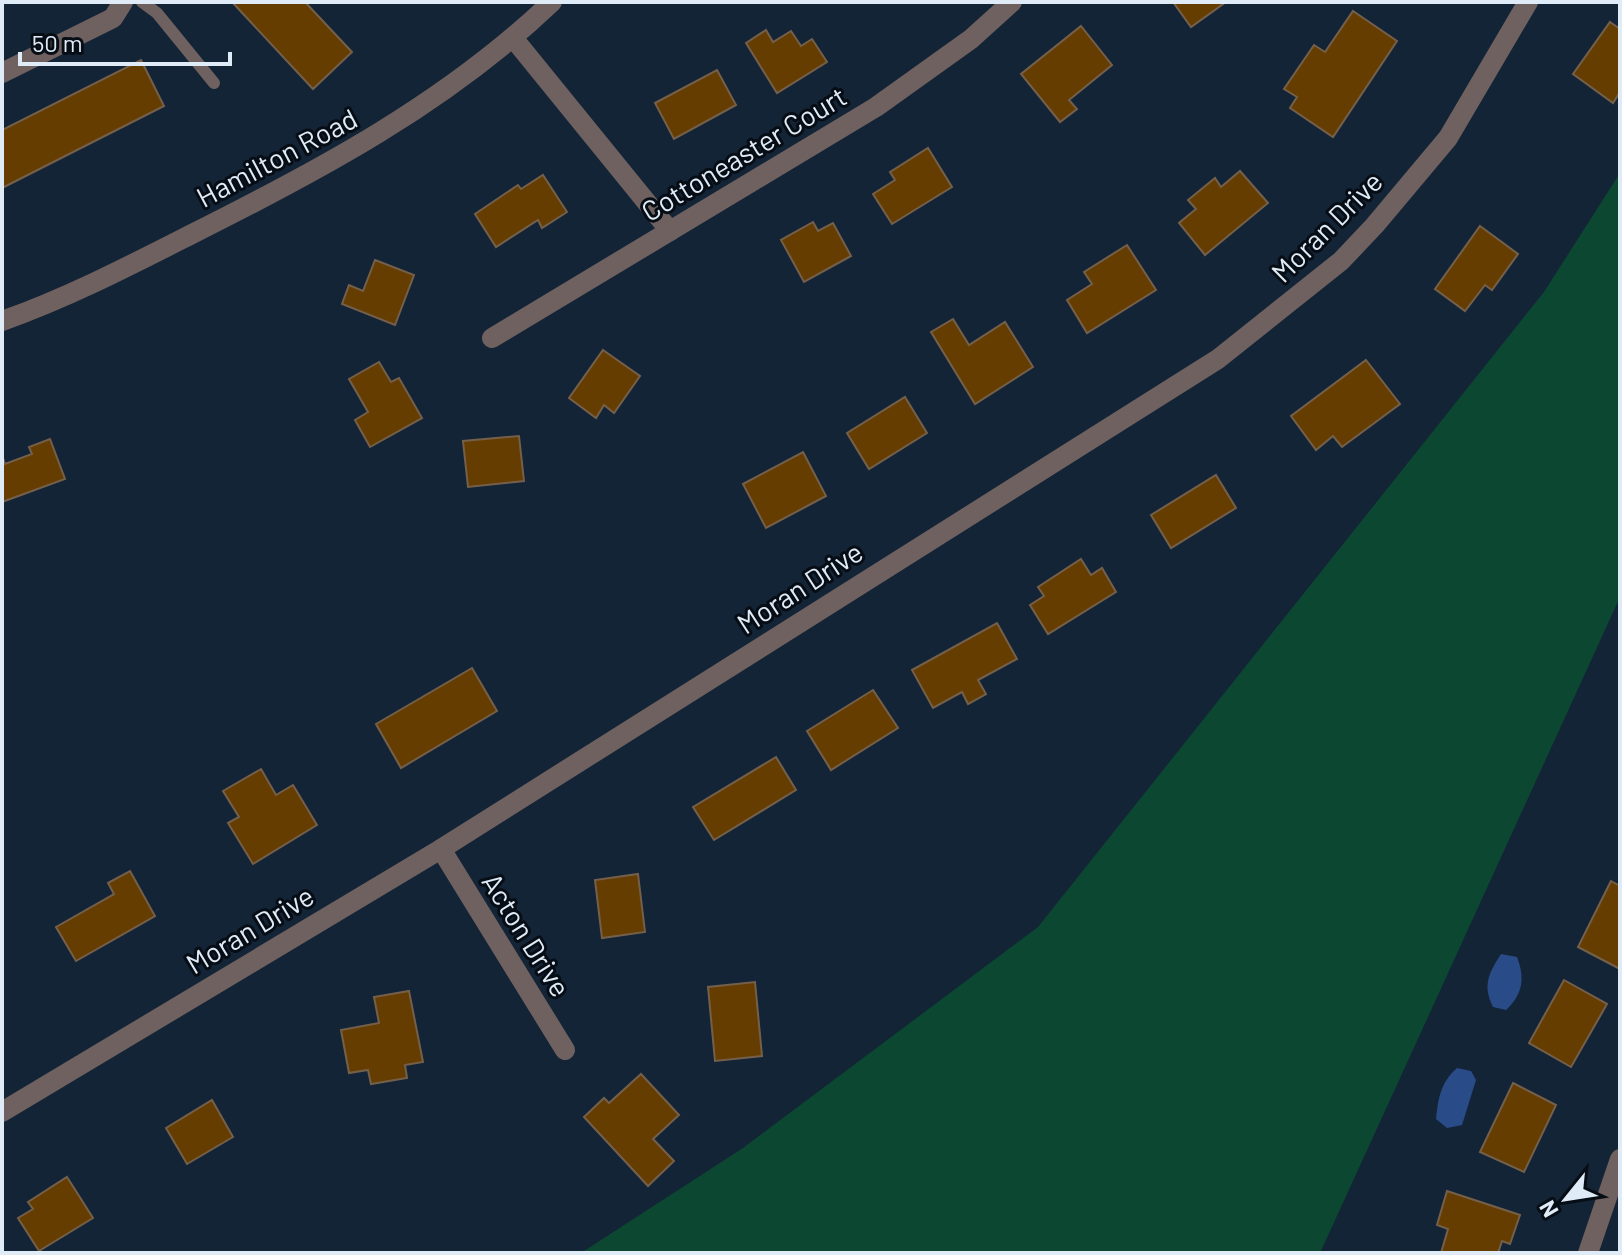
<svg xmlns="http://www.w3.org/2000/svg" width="1622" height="1255" font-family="Barlow,sans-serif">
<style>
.green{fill:#0c4831}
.water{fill:#294c89}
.building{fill:#663d01;stroke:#74604a;stroke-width:2}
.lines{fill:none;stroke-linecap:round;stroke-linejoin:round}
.service{stroke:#6f615f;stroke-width:12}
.minor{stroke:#6f615f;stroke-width:20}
.tertiary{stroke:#6f615f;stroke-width:20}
.labels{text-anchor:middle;stroke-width:6;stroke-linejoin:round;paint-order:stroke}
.street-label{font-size:28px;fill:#e0ebf8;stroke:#070d15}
</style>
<rect width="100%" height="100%" fill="#142437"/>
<!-- green -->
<polygon class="green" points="1620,173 1620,597 1320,1253 581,1253 743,1148 1038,927 1544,292"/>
<!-- water -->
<g class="water">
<path d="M1501,954L1517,957C1525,978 1523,994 1506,1010L1493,1007C1482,985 1489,973 1501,954Z"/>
<path d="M1457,1068L1471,1071L1476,1080L1462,1125L1447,1128L1436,1119C1438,1098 1441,1082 1457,1068Z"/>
</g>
<!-- building -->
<g class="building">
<polygon points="232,2 305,2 352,52 313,89"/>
<polygon points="1173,2 1226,2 1191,27"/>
<polygon points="1353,11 1397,41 1333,137 1290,108 1297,97 1284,89 1314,45 1325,52"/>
<polygon points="1610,22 1620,29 1620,92 1613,103 1573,74"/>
<polygon points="1081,26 1112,65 1069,100 1077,109 1060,122 1021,74"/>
<polygon points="766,30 773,42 791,31 801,46 812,39 827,62 777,93 746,43"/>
<polygon points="141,60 164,106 2,188 2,130"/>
<polygon points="717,70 736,105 674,139 655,103"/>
<polygon points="928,148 952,187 892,224 873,194 895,180 890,172"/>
<polygon points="1240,171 1268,203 1205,255 1179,223 1196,209 1188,200 1215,178 1221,187"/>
<polygon points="543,175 567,212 542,228 538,220 496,247 475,214 518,185 521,189"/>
<polygon points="813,222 818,231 833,223 851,256 804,282 781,240"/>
<polygon points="1480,226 1518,254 1492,290 1485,285 1465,311 1435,289"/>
<polygon points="1127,245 1156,290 1087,333 1067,300 1092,284 1084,272"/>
<polygon points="375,260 414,275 395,325 342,304 349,285 363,291"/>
<polygon points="953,319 969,345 1005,322 1033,367 975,404 931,332"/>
<polygon points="603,350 640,376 614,413 604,405 596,418 569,398"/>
<polygon points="1366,360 1400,404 1342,447 1333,436 1316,450 1291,416"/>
<polygon points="379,362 391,382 399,378 422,418 370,447 355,420 368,412 349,379"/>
<polygon points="905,397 927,433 869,469 847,433"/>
<polygon points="519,436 524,481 468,487 463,441"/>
<polygon points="50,439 65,479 2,502 2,455 5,464 32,454 29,447"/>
<polygon points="803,452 826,496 766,528 743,484"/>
<polygon points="1216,475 1236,508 1171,548 1151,515"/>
<polygon points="1081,559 1091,575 1102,568 1116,592 1048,634 1030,605 1044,596 1038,587"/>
<polygon points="997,623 1017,659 978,680 986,694 968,704 962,692 933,708 912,670"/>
<polygon points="472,668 497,711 401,768 376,724"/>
<polygon points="873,690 898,728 831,770 807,731"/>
<polygon points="776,757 796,790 714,840 693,807"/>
<polygon points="261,769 276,795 293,785 317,825 253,864 228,823 239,817 223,791"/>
<polygon points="130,871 155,916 76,961 56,927 114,894 108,883"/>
<polygon points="638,874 645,932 602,938 595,880"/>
<polygon points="1611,881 1620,886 1620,969 1578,947"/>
<polygon points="1564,980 1607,1004 1571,1067 1529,1043"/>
<polygon points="755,982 762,1056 715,1061 708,987"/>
<polygon points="409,991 423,1062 405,1065 407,1078 371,1084 368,1070 349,1073 341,1030 379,1023 374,997"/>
<polygon points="641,1074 679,1115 653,1139 674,1161 648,1186 584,1117 604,1098 609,1103"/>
<polygon points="1513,1083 1556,1105 1524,1172 1480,1152"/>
<polygon points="212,1100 233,1137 187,1164 166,1128"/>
<polygon points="67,1177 93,1218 39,1251 18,1218 33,1209 28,1202"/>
<polygon points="1447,1191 1520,1215 1510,1244 1502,1241 1498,1253 1441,1253 1448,1229 1437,1225"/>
</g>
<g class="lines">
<!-- service -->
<polyline class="service" points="142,2 157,13 214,83"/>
<!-- minor -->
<g class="minor">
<polyline points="514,39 670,231"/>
<polyline points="2,73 113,18 123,2"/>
<polyline points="492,338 876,107 971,39 1012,2"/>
<polyline points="441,849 565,1050"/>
<polyline points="2,1112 441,849 1218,359 1341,261 1375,225 1448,138 1528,2"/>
<polyline points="1588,1253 1620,1159"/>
</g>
<!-- tertiary -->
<path class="tertiary" d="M2,321C67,298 129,266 190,235C320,170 446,103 552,2"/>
</g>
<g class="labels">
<!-- street labels -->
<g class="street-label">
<text transform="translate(744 154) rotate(-31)" y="10">Cottoneaster Court</text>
<text transform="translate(277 158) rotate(-28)" y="10">Hamilton Road</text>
<text transform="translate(1327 227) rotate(-45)" y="10">Moran Drive</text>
<text transform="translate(800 588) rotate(-33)" y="10">Moran Drive</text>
<text transform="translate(250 930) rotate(-31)" y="10">Moran Drive</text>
<text transform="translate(526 935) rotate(58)" y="10">Acton Drive</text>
</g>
</g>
<!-- border -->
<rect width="1622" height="1255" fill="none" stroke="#e0ebf8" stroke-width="8"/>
<!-- north arrow -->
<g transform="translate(1566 1199) rotate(240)" stroke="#070d15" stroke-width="6" paint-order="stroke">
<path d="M0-6L14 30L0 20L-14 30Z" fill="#e0ebf8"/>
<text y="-12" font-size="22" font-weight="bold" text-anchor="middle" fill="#e0ebf8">N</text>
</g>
<!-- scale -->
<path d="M20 52v12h210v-12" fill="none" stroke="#e0ebf8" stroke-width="4"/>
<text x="32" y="52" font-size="24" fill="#e0ebf8" stroke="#070d15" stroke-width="6" paint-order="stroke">50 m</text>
</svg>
